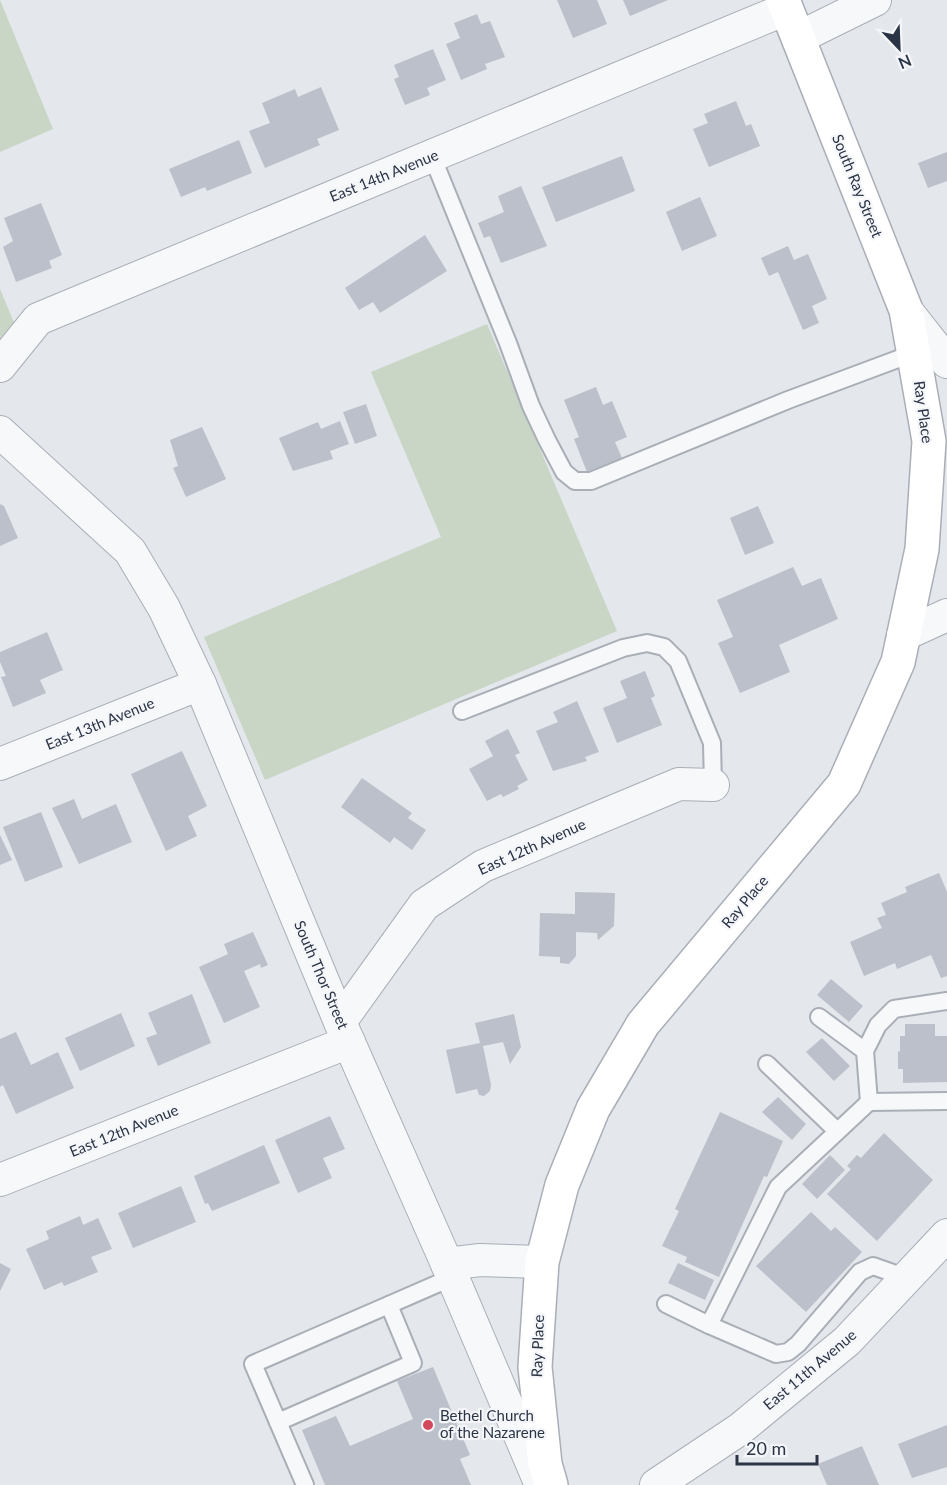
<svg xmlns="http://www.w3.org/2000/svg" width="947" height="1485" font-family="Lato,sans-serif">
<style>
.green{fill:#c9d6c5}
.building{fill:#bbc0ca}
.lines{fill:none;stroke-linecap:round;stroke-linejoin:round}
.lane-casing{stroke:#a9aeb7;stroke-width:20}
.street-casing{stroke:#a9aeb7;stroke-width:34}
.secondary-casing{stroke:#a9aeb7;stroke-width:36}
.lane{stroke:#f7f8fa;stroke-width:16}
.street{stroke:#f7f8fa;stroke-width:32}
.secondary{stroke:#fff;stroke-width:33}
.poi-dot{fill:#d1495b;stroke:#f4f6f9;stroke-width:2}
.labels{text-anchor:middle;stroke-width:4.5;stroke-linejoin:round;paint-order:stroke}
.street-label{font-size:15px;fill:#2b3445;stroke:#f4f6f9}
.poi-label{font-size:15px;fill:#2b3445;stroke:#f4f6f9;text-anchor:start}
</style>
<rect width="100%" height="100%" fill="#e4e7ec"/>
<!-- green -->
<g class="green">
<polygon points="0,0 53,129 0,152"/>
<polygon points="0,289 18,332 0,352"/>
<polygon points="487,324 617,631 265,780 204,637 441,537 371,372"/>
</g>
<!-- building -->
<g class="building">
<polygon points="557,0 597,0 607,24 573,38"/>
<polygon points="623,0 668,0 630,16"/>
<polygon points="477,14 481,24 490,21 505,57 485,64 487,69 461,80 446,44 460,38 454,23"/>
<polygon points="433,49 446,80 427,88 430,95 405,105 394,79 399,77 394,65"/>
<polygon points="321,87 339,130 317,139 320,145 265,168 249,131 270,123 262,103 295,89 298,97"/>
<polygon points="736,101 746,126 751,124 760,146 709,167 693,129 708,123 704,114"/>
<polygon points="239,140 252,173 207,191 205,187 181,197 169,169"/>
<polygon points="947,152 947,181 928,188 918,163"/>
<polygon points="622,156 635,191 556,222 542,187"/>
<polygon points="521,186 547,246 501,263 490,236 484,238 478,223 504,212 498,196"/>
<polygon points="700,197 717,236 682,251 666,212"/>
<polygon points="41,203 62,255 49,261 52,268 16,282 3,247 13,241 4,218"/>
<polygon points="425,235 447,271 380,313 373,302 359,310 345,288"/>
<polygon points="788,246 794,260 808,254 827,299 812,306 819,323 803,330 778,272 769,276 761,258"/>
<polygon points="596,387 603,405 612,401 627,437 615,442 622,458 587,472 574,439 579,437 564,400"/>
<polygon points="366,404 377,436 355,444 343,412"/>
<polygon points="340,421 349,444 330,451 333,459 293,471 279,438 318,422 321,429"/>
<polygon points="202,427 226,479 186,497 173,468 178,466 170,440"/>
<polygon points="0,504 4,506 18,538 0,546"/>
<polygon points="758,506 774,543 745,555 730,518"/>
<polygon points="793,567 802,586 821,578 838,619 779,645 790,672 740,693 718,643 733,637 717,600"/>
<polygon points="47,632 63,670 40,680 46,693 13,707 1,677 6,676 0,662 0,652"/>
<polygon points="645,671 655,696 651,698 662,725 617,743 603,708 627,698 620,681"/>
<polygon points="577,701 599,752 585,757 587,761 553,771 536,731 558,722 553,712"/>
<polygon points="508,729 520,753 515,755 528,780 517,786 519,789 503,797 501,794 487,801 469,769 493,756 485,741"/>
<polygon points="182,751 207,806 188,816 197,836 166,851 131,774"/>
<polygon points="362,778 412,813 408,818 426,830 412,850 394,837 390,843 341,807"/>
<polygon points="74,799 82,819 116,804 132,842 79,864 52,808"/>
<polygon points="41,812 63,867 25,882 3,827"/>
<polygon points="0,835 12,860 0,865"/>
<polygon points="939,873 947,892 947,976 941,978 931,955 897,969 895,963 864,976 850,942 882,928 877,918 886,915 881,903 907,892 905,887"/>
<polygon points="575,892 615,893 614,926 598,940 597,933 576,932 576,956 569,964 560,963 560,957 539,956 540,913 575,914"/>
<polygon points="253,932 268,965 261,968 260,964 244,971 260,1007 224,1023 199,967 228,954 224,944"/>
<polygon points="831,979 863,1006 849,1022 817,995"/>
<polygon points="192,994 211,1043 158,1066 146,1038 157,1034 148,1013"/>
<polygon points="121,1013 135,1046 80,1071 65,1038"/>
<polygon points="514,1014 521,1047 510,1064 503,1042 483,1046 491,1085 490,1091 484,1096 479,1095 477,1089 456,1094 446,1050 480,1043 475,1023"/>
<polygon points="905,1024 935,1024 935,1036 947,1036 947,1082 903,1083 903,1069 898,1069 898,1051 900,1052 900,1036 905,1036"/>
<polygon points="16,1032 31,1065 58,1052 74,1088 16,1114 3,1085 0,1087 0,1039"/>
<polygon points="822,1038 850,1066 834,1081 806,1052"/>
<polygon points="778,1097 806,1124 792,1140 762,1112"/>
<polygon points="720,1112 783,1141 767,1177 764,1176 719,1277 685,1262 687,1257 662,1246 679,1211 675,1209"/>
<polygon points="330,1116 345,1149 323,1158 332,1178 298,1193 275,1140"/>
<polygon points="884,1133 933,1180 877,1241 827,1194 851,1169 847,1166 857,1155 861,1158"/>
<polygon points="264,1145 280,1183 212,1211 208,1203 205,1204 194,1176"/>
<polygon points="830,1155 845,1170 817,1199 802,1184"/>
<polygon points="181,1186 196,1222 133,1248 118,1213"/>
<polygon points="811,1212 831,1231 835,1227 862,1252 806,1312 756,1266"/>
<polygon points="80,1216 83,1225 98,1218 112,1249 91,1257 98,1272 64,1286 62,1282 44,1290 26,1249 49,1239 46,1231"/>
<polygon points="0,1263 11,1269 0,1291"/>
<polygon points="678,1263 714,1280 705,1300 668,1283"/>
<polygon points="433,1367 470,1455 460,1459 471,1485 325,1485 302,1430 336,1416 350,1446 413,1419 397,1381"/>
<polygon points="947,1425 947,1467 912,1478 898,1444"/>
<polygon points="862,1446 879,1485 827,1485 818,1464"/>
</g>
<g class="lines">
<defs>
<g id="lane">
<polyline points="432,156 508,343 531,406 547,440 564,472 575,481 591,481 788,400 914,353"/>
<polyline points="462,711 623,648 647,643 664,647 678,661 712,743 713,785"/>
<polyline points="819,1017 865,1051"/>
<polyline points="767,1064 837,1131"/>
<polyline points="869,1102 947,1101"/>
<polyline points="666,1304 709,1325 778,1187 869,1102 865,1051 878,1025 894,1009 947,1001"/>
<polyline points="709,1325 776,1354 788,1352 798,1344 860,1272 873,1266 907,1278"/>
<polyline points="278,1422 413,1363 389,1305"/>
<polyline points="305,1485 253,1364 453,1277"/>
</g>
<g id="street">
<polyline points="798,38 875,0"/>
<polyline points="906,310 947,362"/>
<polyline points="0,366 38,319 786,9"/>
<polyline points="0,432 130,551 164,608 200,684 340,1022 447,1264 541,1485"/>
<polyline points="903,635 947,615"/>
<polyline points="0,764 200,684"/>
<polyline points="340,1022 424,905 483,866 679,784 713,785"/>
<polyline points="0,1180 349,1042"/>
<polyline points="447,1264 480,1260 542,1262"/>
<polyline points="656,1485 740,1429 847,1341 947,1235"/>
</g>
<polyline id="secondary" points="551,1485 545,1464 535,1367 542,1262 562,1185 593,1109 643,1024 844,784 898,662 922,549 929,441 906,310 783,0"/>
</defs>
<!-- lane casing -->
<use href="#lane" class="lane-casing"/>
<!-- street casing -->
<use href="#street" class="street-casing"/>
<!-- secondary casing -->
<use href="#secondary" class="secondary-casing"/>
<!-- lane -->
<use href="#lane" class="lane"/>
<!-- street -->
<use href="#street" class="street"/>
<!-- secondary -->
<use href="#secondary" class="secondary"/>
</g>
<!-- markers -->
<circle class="poi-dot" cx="428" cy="1425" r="6"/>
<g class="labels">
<!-- street labels -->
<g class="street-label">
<text transform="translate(384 176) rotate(-22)" y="5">East 14th Avenue</text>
<text transform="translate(857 186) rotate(68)" y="5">South Ray Street</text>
<text transform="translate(923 412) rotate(82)" y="5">Ray Place</text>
<text transform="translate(100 724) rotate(-22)" y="5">East 13th Avenue</text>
<text transform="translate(532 847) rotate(-24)" y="5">East 12th Avenue</text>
<text transform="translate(745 902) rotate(-50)" y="5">Ray Place</text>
<text transform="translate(321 975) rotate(67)" y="5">South Thor Street</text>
<text transform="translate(124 1131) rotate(-22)" y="5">East 12th Avenue</text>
<text transform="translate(538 1346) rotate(-88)" y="5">Ray Place</text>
<text transform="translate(810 1370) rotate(-40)" y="5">East 11th Avenue</text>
</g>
<!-- poi labels -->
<g class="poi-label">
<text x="440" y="1421">Bethel Church<tspan x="440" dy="17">of the Nazarene</tspan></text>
</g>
</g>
<!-- north arrow -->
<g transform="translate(899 48) rotate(157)" stroke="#f4f6f9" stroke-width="4.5" paint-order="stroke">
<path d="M0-4.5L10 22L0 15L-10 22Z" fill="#2b3445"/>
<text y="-9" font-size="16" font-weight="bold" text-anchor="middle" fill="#2b3445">N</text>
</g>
<!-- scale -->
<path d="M737 1455v9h80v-9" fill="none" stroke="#2b3445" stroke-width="3"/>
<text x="746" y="1455" font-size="18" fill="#2b3445" stroke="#f4f6f9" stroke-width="4.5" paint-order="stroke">20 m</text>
</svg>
